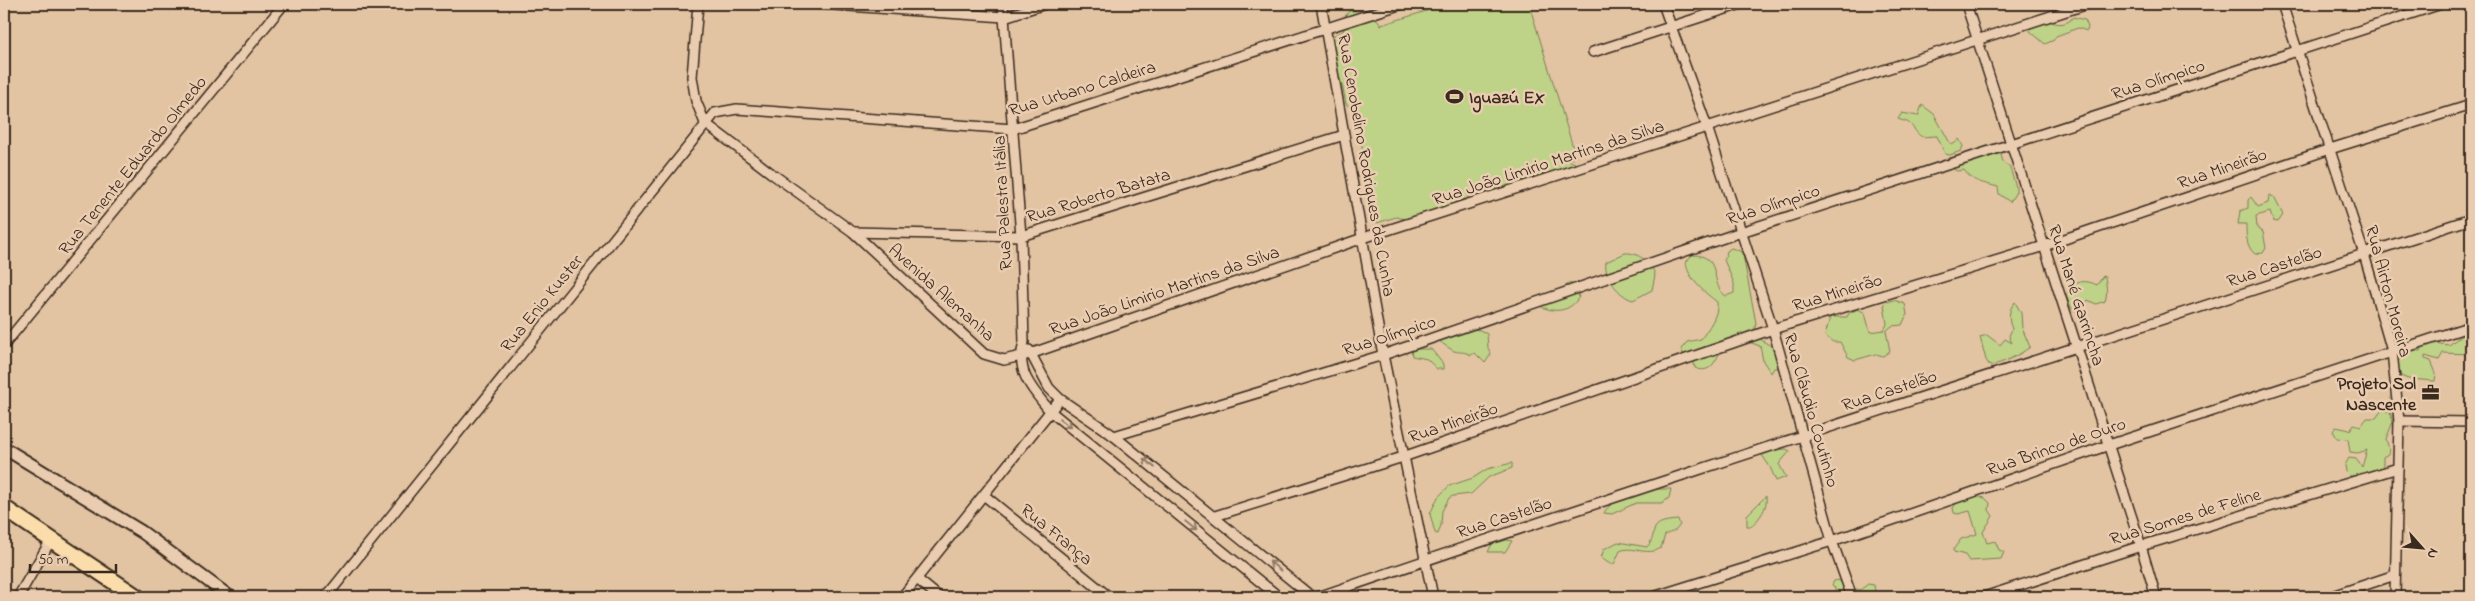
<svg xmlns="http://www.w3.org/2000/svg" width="2475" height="601" font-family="'Indie Flower',sans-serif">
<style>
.green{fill:#bed288;stroke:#7c7e53}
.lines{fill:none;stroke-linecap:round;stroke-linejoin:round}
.minor-casing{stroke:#3b2a1e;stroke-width:12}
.tertiary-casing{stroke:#3b2a1e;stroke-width:15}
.trunk-casing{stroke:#3b2a1e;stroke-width:19}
.minor{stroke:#eacdb0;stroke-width:9}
.tertiary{stroke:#eacdb0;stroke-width:11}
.trunk{stroke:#faddab;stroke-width:15}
.oneway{stroke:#927c67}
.labels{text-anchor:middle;stroke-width:5;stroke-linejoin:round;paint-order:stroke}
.street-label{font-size:18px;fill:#3b2a1e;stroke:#eacdb0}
.poi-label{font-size:18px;font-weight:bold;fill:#3b2a1e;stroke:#eacdb0;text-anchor:start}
</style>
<rect width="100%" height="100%" fill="#e2c4a3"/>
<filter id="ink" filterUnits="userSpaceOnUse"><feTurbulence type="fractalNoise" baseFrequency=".02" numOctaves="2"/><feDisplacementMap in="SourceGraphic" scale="10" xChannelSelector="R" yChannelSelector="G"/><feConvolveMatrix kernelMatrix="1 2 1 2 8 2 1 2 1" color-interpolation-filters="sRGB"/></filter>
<g filter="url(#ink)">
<!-- green -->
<g class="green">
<path d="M1449,4H1529L1576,157L1567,160L1575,163L1571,170L1507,189L1484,187L1468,193V201L1410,220L1396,217L1377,223L1355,111L1346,104L1342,84L1336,73V65L1330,41L1333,36L1343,31L1345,27L1342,20L1349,11C1365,10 1372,10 1381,25Z"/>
<path d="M2073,17L2085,20L2088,27L2087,31L2078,28L2056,36L2054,40L2045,44L2030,31L2031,28L2049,21C2057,25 2068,25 2073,17Z"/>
<path d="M1922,105L1934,114L1950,143L1954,144L1959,139L1963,146L1961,151L1950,155L1945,154L1937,136C1916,137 1923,139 1910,124C1907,121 1902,121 1898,119L1902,113L1918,116Z"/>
<path d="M2000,151L2003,162L2010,168L2016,187V192L2010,202L1999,194L1998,187C1984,183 1973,183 1964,170L1957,171L1953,169V164Z"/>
<path d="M2269,195L2274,197L2283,215L2278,222L2273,221L2270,212L2256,216L2257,228L2263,232L2266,248L2263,253L2255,254C2246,247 2246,234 2246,224H2238L2240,211L2248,208V200L2251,197L2258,207L2268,203Z"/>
<path d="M1731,248L1740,251L1743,255L1756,323L1754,333C1763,345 1783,346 1778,368H1774L1771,373L1763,361L1760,346L1735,337C1731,340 1727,342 1724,345C1717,354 1714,376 1695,368L1693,359L1683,354L1681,349L1687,342L1701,339C1708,329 1719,315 1717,302C1705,293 1687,278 1686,262L1692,255C1724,255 1708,284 1726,296L1734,293V283L1724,260L1727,251Z"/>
<path d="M1625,253C1638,252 1652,263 1655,275L1652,290L1633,300C1620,297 1603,276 1606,262Z"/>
<path d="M2103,276L2105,277C2106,284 2108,293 2105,301L2096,304L2088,300L2079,313L2072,309L2066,296C2072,280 2085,279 2097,285Z"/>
<path d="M1570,283L1575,286L1579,297C1571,311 1555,314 1540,306L1539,304Z"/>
<polygon points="1894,300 1905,304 1907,314 1902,325 1892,326 1886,331 1890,351 1883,356 1876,354 1855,360 1848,357 1840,342 1833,342 1825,336 1830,317 1847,317 1849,313 1858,309 1865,313 1870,332 1884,330 1887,324 1884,305 1887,302"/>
<path d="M2015,302L2021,313L2022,328L2030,347C2018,356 2005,362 1990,366L1986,360L1980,337L1987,335L2000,345L2005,339L2012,343L2009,336L2012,329C2008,320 2008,310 2015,302Z"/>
<path d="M1444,327L1463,333L1469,329L1480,330L1487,334L1488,348L1491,354L1485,363L1475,353L1471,355C1464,351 1461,353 1454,351C1450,349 1440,342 1436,338L1437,331Z"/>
<path d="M2471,334V354L2443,353L2439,360L2425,356V359L2431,361L2436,373L2435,381L2408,379L2401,376C2396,366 2397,357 2407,350L2420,351L2424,344L2433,343L2449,345L2462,335Z"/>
<polygon points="1416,349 1431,349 1443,364 1443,369 1437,369 1427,359 1412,356 1411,351"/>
<polygon points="2382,410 2390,412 2393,422 2386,439 2389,449 2388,454 2383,457 2383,466 2365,476 2350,476 2346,472 2345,465 2349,458 2356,459 2362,467 2367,450 2358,453 2350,452 2348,439 2337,438 2333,431 2336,427 2350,430 2354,424 2361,426 2367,418 2376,418"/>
<polygon points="1786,449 1790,451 1779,464 1786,477 1776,481 1770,467 1762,455 1776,450"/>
<polygon points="1512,463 1512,468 1489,477 1471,494 1453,496 1449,498 1442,511 1441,525 1438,534 1435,533 1430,514 1438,497 1449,486 1473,478 1487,469"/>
<path d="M1651,489H1671L1669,498L1662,503H1636L1612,514L1604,513C1611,498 1637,494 1651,489Z"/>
<path d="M1766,496C1768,507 1760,519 1751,526H1747V515Z"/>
<polygon points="1975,496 1985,498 1990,503 1989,510 1993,516 1983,532 1987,543 1995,541 1999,550 2004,552 2001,559 1969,561 1965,555 1954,552 1953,550 1961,539 1977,534 1970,511 1958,514 1954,513 1953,508 1958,500"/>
<path d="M1678,520L1680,524C1676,533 1672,531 1665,535L1661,548C1647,557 1633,545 1620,551L1614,564H1610L1601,558L1604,549L1618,542L1647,547C1660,533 1644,522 1678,520Z"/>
<polygon points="1507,540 1512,541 1505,552 1488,552 1492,544"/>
<polygon points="1838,580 1846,586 1860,590 1868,584 1874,585 1876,597 1835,597 1836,589 1832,585 1834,581"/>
</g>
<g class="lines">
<defs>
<g id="minor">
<polyline points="698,4 692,77 696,101 705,123"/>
<polyline points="820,4 1004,17 1045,4"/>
<path d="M1003,4L1021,236L1024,342C1015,372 1032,389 1050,411L1279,597"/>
<polyline points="1321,4 1383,355 1433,597"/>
<polyline points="1663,4 1707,127 1773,329 1832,541 1852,597"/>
<polyline points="1966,4 2141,546 2156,597"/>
<polyline points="2282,4 2364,254 2392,351 2399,421 2395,597"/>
<polyline points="1593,52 1741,4"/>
<polyline points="705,123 771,173 853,232 984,354 1004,360 1030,354 1363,238 2088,4"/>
<polyline points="853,232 1021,236 1344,135"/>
<polyline points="4,345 284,4"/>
<polyline points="1029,350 1049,388 1060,399 1114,436 1312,597"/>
<polyline points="2399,421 2471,422"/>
<polyline points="1114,436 1383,355 1741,232 2441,4"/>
<polyline points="985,496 1109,597"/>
<polyline points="1215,516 1403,457 1773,329 2044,246 2330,149 2471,105"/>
<polyline points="917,579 939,597"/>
<polyline points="18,597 51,540"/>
<polyline points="326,597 715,113 737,109 1013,129 1402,4"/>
<polyline points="902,597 1060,399"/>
<path d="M1318,597C1701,466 2087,345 2471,219"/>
<polyline points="1653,597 1832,541 2109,445 2471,326"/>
<polyline points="1984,597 2141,546 2398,468"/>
<polyline points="2329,597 2395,575"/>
</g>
<polyline id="tertiary" points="4,448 142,532 230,597"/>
<polyline id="trunk" points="4,508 137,597"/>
</defs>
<!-- minor casing -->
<use href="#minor" class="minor-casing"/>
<!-- tertiary casing -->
<use href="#tertiary" class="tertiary-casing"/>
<!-- trunk casing -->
<use href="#trunk" class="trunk-casing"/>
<!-- minor -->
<use href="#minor" class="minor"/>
<!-- tertiary -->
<use href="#tertiary" class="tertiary"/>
<!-- trunk -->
<use href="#trunk" class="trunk"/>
</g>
<!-- one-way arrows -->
<defs><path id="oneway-shaft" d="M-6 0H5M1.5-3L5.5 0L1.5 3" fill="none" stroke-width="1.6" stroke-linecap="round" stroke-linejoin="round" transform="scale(1.25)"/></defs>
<g class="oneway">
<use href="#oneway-shaft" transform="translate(1065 423) rotate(39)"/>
<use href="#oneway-shaft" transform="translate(1149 463) rotate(-142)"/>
<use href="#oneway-shaft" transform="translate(1191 526) rotate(39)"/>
<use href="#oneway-shaft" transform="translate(1275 566) rotate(-140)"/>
</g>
</g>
<!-- icons -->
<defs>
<symbol id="stadium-bare" viewBox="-9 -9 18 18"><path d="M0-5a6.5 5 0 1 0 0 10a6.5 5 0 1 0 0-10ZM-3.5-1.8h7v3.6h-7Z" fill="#3b2a1e" stroke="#eacdb0" stroke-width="2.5" paint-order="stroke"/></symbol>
<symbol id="office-bare" viewBox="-9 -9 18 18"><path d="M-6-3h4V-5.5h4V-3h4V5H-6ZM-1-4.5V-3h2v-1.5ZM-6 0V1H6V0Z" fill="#3b2a1e" stroke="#eacdb0" stroke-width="2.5" paint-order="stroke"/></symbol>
</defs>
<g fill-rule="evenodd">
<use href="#stadium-bare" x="1442" y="84" width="25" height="25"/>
<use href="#office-bare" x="2418" y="380" width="25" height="25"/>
</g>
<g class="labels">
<!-- street labels -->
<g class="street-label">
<text transform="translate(2158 79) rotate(-18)" y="6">Rua Olímpico</text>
<text transform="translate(1082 88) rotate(-17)" y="6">Rua Urbano Caldeira</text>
<text transform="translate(1548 162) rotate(-18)" y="6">Rua João Limirio Martins da Silva</text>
<text transform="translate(132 165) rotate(-51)" y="6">Rua Tenente Eduardo Olmedo</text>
<text transform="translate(1367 165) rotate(80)" y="6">Rua Cenobelino Rodrigues da Cunha</text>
<text transform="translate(2222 168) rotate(-19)" y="6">Rua Mineirão</text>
<text transform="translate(1098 195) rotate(-17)" y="6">Rua Roberto Batata</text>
<text transform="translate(1002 203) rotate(-93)" y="6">Rua Palestra Itália</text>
<text transform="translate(1773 204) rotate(-18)" y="6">Rua Olímpico</text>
<text transform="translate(2274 266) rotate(-18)" y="6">Rua Castelão</text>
<text transform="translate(1164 290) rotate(-19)" y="6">Rua João Limirio Martins da Silva</text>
<text transform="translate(2389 291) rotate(75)" y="6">Rua Airton Moreira</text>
<text transform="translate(942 292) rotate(42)" y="6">Avenida Alemanha</text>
<text transform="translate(1837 292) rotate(-17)" y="6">Rua Mineirão</text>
<text transform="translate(2077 295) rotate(72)" y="6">Rua Mané Garrincha</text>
<text transform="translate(541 303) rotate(-51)" y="6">Rua Enio Kuster</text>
<text transform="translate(1389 335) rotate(-18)" y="6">Rua Olímpico</text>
<text transform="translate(1889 390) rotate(-18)" y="6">Rua Castelão</text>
<text transform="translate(1812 410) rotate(74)" y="6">Rua Cláudio Coutinho</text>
<text transform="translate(1453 422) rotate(-19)" y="6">Rua Mineirão</text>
<text transform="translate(2056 446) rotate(-19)" y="6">Rua Brinco de Ouro</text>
<text transform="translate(2185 516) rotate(-17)" y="6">Rua Somes de Feline</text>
<text transform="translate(1504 517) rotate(-18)" y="6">Rua Castelão</text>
<text transform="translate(1057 534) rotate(39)" y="6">Rua França</text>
</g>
<!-- poi labels -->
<g class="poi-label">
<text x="1469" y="103">Iguazú EX</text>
<text x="2416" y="389" text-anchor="end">Projeto Sol<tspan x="2416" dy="21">Nascente</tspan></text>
</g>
</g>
<!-- margin -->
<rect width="2475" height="601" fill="none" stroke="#eacdb0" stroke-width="20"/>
<rect x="10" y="10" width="2455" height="581" fill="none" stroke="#3b2a1e" stroke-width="2" filter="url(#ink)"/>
<!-- north arrow -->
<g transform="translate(2422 548) rotate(117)" stroke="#eacdb0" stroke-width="4" paint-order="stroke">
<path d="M0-4L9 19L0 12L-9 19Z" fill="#3b2a1e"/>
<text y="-8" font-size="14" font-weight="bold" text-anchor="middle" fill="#3b2a1e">N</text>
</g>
<!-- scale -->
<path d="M30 564v8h86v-8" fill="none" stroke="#3b2a1e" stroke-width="2.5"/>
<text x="38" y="564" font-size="15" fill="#3b2a1e" stroke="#eacdb0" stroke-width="4" paint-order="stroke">50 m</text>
</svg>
